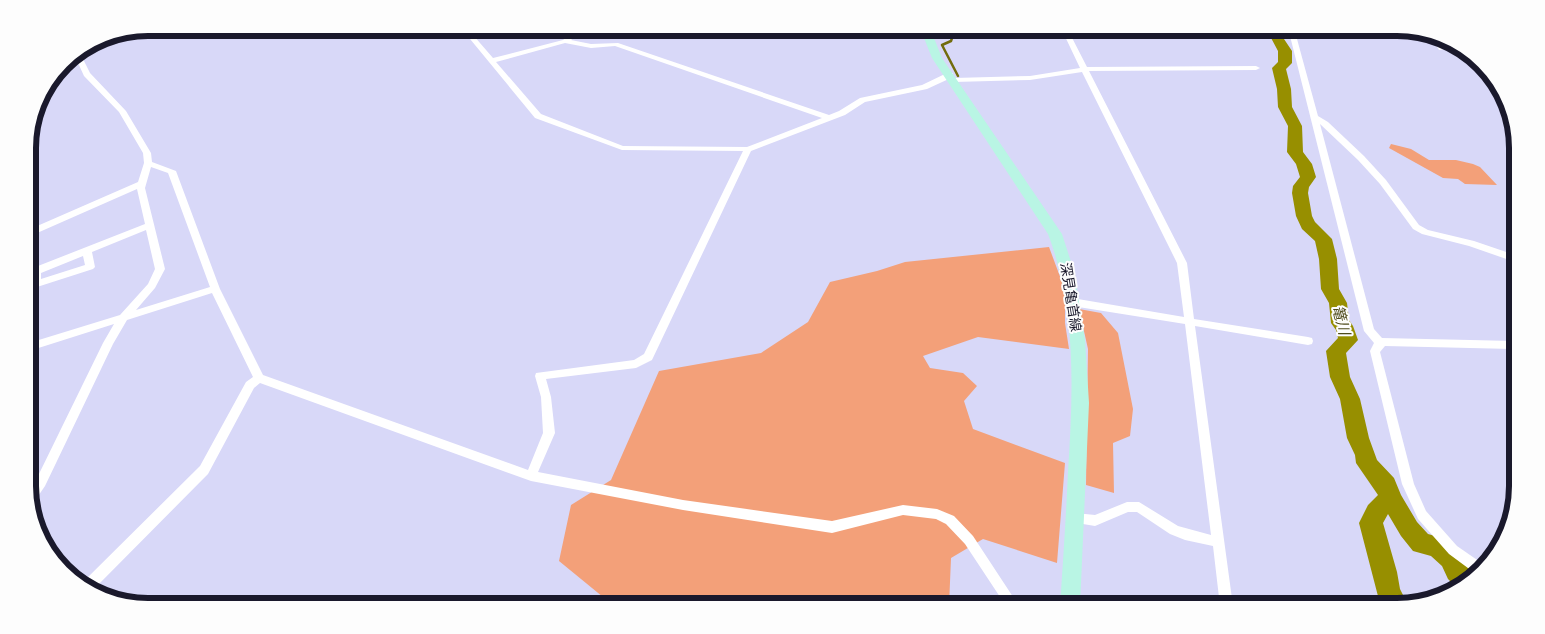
<svg xmlns="http://www.w3.org/2000/svg" width="1545" height="634" font-family="Cabin,'Noto Sans JP',sans-serif">
<style>
.green{fill:#f3a079}
.lines{fill:none;stroke-linecap:round;stroke-linejoin:round}
.stream{stroke:#726c0d;stroke-width:2.5}
.river{fill:#978f00;fill-rule:evenodd}
.minor{fill:#fff;fill-rule:evenodd}
.secondary{fill:#b9f5e4;fill-rule:evenodd}
.labels{text-anchor:middle;stroke-width:4;stroke-linejoin:round;paint-order:stroke}
.street-label{font-size:14px;fill:#1a192c;stroke:#fdfdfd}
.water-label{font-size:15px;font-style:italic;fill:#4e4b1c;stroke:#fdfdfd}
.rim{fill:none;stroke:#1a192c;stroke-width:6}
</style>
<rect width="100%" height="100%" fill="#d8d8f8"/>
<!-- green -->
<g class="green">
<polygon points="1391,144 1411,149 1429,160 1456,160 1473,164 1480,167 1497,185 1465,184 1458,179 1443,178 1389,148"/>
<polygon points="1049,247 1065,290 1065,323 1069,349 978,337 923,356 930,368 963,373 977,386 964,401 973,429 1065,463 1057,563 983,539 951,558 949,606 614,606 559,561 571,505 611,480 659,371 761,353 808,322 830,282 877,271 905,262"/>
<polygon points="1079,309 1101,313 1118,333 1133,409 1130,436 1113,443 1114,493 1086,485 1088,349"/>
</g>
<g class="lines">
<!-- stream -->
<g class="stream">
<polyline points="949,28 953,35 951,41 942,45 958,76"/>
<polyline points="1390,28 1420,31"/>
</g>
<!-- river -->
<polygon class="river" points="1273,28 1285,28 1282,36 1292,51 1292,63 1286,69 1291,89 1292,107 1302,126 1303,152 1312,164 1316,177 1309,187 1308,193 1312,216 1315,222 1332,239 1337,259 1339,289 1347,303 1349,320 1353,326 1358,340 1346,353 1350,377 1360,399 1369,438 1377,460 1394,478 1401,495 1417,522 1428,534 1446,539 1459,551 1465,563 1476,573 1470,582 1456,587 1448,579 1442,566 1431,556 1413,551 1401,536 1388,514 1383,523 1397,572 1400,589 1408,605 1383,606 1379,600 1359,523 1368,505 1378,495 1356,463 1355,455 1347,438 1340,399 1330,377 1326,351 1338,338 1336,330 1331,323 1329,303 1321,289 1319,259 1315,241 1302,229 1296,216 1292,193 1293,186 1300,177 1296,164 1287,152 1288,126 1278,107 1277,89 1272,68 1278,62 1278,51 1270,36"/>
<!-- minor -->
<g class="minor">
<path d="M461,28H467L493,58L563,40L578,28H585L571,40L591,44L618,43L829,115L839,111L860,98L922,85L947,73H953V77L927,89L865,102L845,115L751,151L652,360L636,368L546,379L551,397L555,433L538,472L683,500L832,521L903,505L937,509L954,516L973,536L1019,606H1006L965,544L946,524L936,519L903,515L832,533L683,510L531,481L260,383L254,388L208,474L94,589L83,582L200,466L246,382L253,377L212,293L127,320L113,344L45,486L34,502L30,503V489L37,478L103,343L114,324L29,351V343L120,315L148,284L155,269L146,230L92,252L95,267L93,269L37,287L32,284C31,273 28,264 28,253L31,254L38,266L145,224L137,189L28,237V230L138,182L144,163L143,153L119,112L84,76L74,54L79,51L90,73L126,111L151,153L152,162L176,171L220,289L263,375L528,470L543,433L541,397L535,376L536,373L634,360L644,354L743,151L622,150L535,118ZM565,43L591,48L615,46L822,118L747,147L623,146L541,114L496,62ZM151,167L168,173L210,287L136,310L155,288L165,269L145,188ZM83,256L85,265L41,279V273Z"/>
<polygon points="1061,28 1067,28 1087,67 1256,66 1260,68 1256,70 1089,71 1187,263 1194,319 1308,337 1312,338 1313,341 1312,344 1308,345 1195,326 1233,606 1220,606 1213,546 1185,540 1170,534 1137,512 1128,512 1095,526 1071,522 1069,518 1071,514 1075,513 1095,515 1127,502 1139,502 1178,526 1211,535 1185,324 1072,306 1067,302 1072,298 1184,317 1177,263 1082,72 1030,80 954,82 950,80 954,78 1030,76 1080,68"/>
<polygon points="1288,28 1294,28 1318,116 1328,122 1364,156 1386,180 1419,225 1428,230 1474,241 1515,255 1515,262 1469,246 1422,234 1413,229 1380,184 1358,160 1320,124 1374,329 1382,338 1514,341 1513,349 1385,346 1380,352 1414,484 1426,511 1457,546 1483,564 1476,574 1449,554 1418,519 1402,484 1370,351 1374,343 1364,331"/>
<polygon points="1407,29 1440,41 1445,49 1439,50 1435,43 1409,34"/>
</g>
<!-- secondary -->
<path class="secondary" d="M920,28H930L942,58L1062,234L1074,271L1085,340L1089,403L1080,606H1060C1063,561 1066,517 1068,472C1073,393 1077,310 1048,234L932,58Z"/>
</g>
<g class="labels">
<!-- street labels -->
<g class="street-label">
<text transform="translate(1071 297) rotate(81)" y="5">深見亀首線</text>
</g>
<!-- water labels -->
<g class="water-label">
<text transform="translate(1341 320) rotate(76)" y="5">篭川</text>
</g>
</g>
<!-- crop -->
<path d="M0 0H1545V634H0ZM148 36H1397A112 112 0 0 1 1509 148V486A112 112 0 0 1 1397 598H148A112 112 0 0 1 36 486V148A112 112 0 0 1 148 36Z" fill="#fdfdfd" fill-rule="evenodd"/>
<path class="rim" d="M148 36H1397A112 112 0 0 1 1509 148V486A112 112 0 0 1 1397 598H148A112 112 0 0 1 36 486V148A112 112 0 0 1 148 36Z"/>
</svg>
